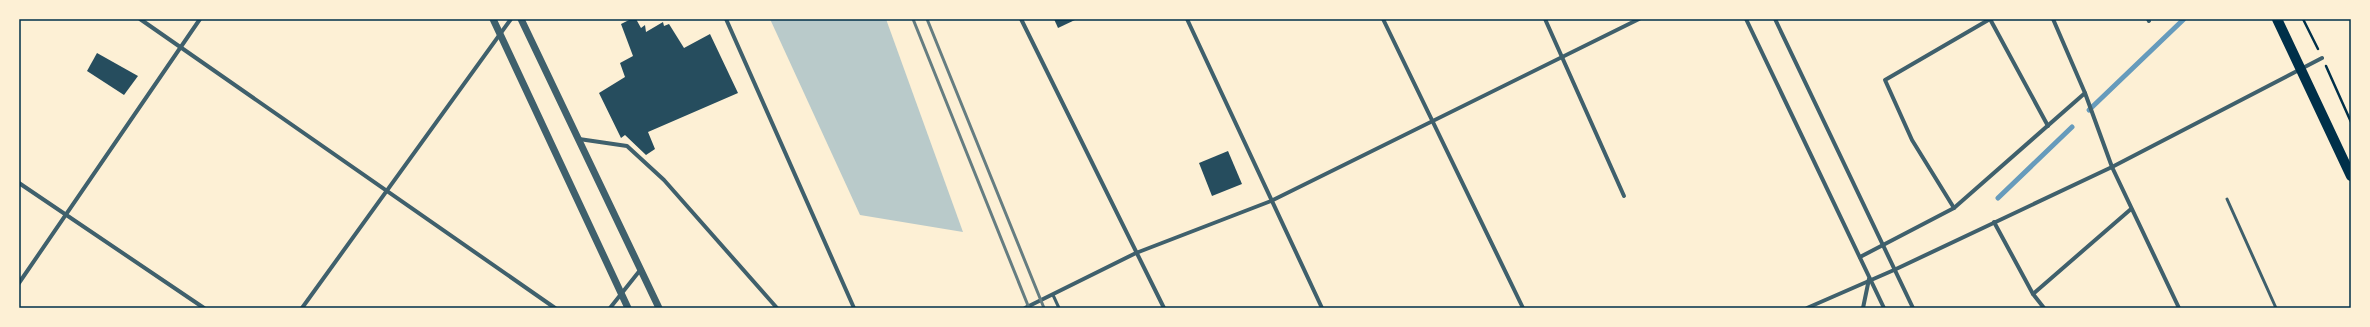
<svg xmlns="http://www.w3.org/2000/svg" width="2370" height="327" font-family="'Public Sans',sans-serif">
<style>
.green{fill:#b9caca}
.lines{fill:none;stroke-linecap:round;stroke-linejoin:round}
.stream{stroke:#669bbc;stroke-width:5}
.building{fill:#264d5e}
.path{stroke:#003049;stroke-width:2.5}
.service{stroke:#3f606c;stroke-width:3}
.minor{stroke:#3f606c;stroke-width:4}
.tertiary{stroke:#3f606c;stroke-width:7}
.primary{stroke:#003049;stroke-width:10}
.rail{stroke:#657d81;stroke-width:3}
.neatline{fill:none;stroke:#003049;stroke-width:1.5}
</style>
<rect width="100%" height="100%" fill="#fdf0d5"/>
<!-- green -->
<polygon class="green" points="770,19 886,19 963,232 860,215"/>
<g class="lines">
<!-- stream -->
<g class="stream">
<polyline points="2089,110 2184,19"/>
<polyline points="1998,198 2072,127"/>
</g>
</g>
<!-- building -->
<g class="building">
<polygon points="631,19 636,19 641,28 645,25 646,32 663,22 664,26 669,24 684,48 710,34 738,93 648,132 655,149 646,155 625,135 621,138 599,93 625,77 620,63 633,56 621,24"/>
<polygon points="1054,19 1077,19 1058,28"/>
<polygon points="97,53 138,76 124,95 87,71"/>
<polygon points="1228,151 1242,184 1212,196 1199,163"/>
</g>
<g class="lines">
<!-- path -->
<g class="path">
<polyline points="2303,19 2318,49"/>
<polyline points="2326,66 2351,122"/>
</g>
<!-- service -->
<g class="service">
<polyline points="2227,199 2276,308"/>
<polyline points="1053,295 1059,308"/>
</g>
<!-- minor -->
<g class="minor">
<polyline points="140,19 555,308"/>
<polyline points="726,19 854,308"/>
<polyline points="1021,19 1164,308"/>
<polyline points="1187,19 1322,308"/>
<polyline points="1383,19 1523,308"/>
<polyline points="1545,19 1624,196"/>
<polyline points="1746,19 1884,308"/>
<polyline points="1775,19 1913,308"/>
<polyline points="1990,19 2048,126"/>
<polyline points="2053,19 2085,93 2112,167 2179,308"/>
<polyline points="2148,19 2149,21"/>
<polyline points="579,139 627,146 664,180 777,308"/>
<polyline points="19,183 204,308"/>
<polyline points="1954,208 1912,140 1885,80 1990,19"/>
<polyline points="1994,222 2033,294 2044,308"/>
<polyline points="1860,257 1954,208 2085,93"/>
<polyline points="19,283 200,19"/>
<polyline points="2033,294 2131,209"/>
<polyline points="302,308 511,19"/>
<polyline points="610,308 641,269"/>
<polyline points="1025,308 1136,253 1271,201 1639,19"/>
<polyline points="1807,308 1894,270 2112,167 2322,58"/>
<polyline points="1863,308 1869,279"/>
</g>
<!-- tertiary -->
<g class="tertiary">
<polyline points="493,19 628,308"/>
<polyline points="521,19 659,308"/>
</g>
<!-- primary -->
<polyline class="primary" points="2277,19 2351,176"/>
<!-- rail -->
<g class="rail">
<polyline points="913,19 1029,308"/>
<polyline points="927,19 1044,308"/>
</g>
</g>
<!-- border -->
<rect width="2370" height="327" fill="none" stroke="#fdf0d5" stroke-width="40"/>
<rect x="20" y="20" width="2330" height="287" class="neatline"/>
</svg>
